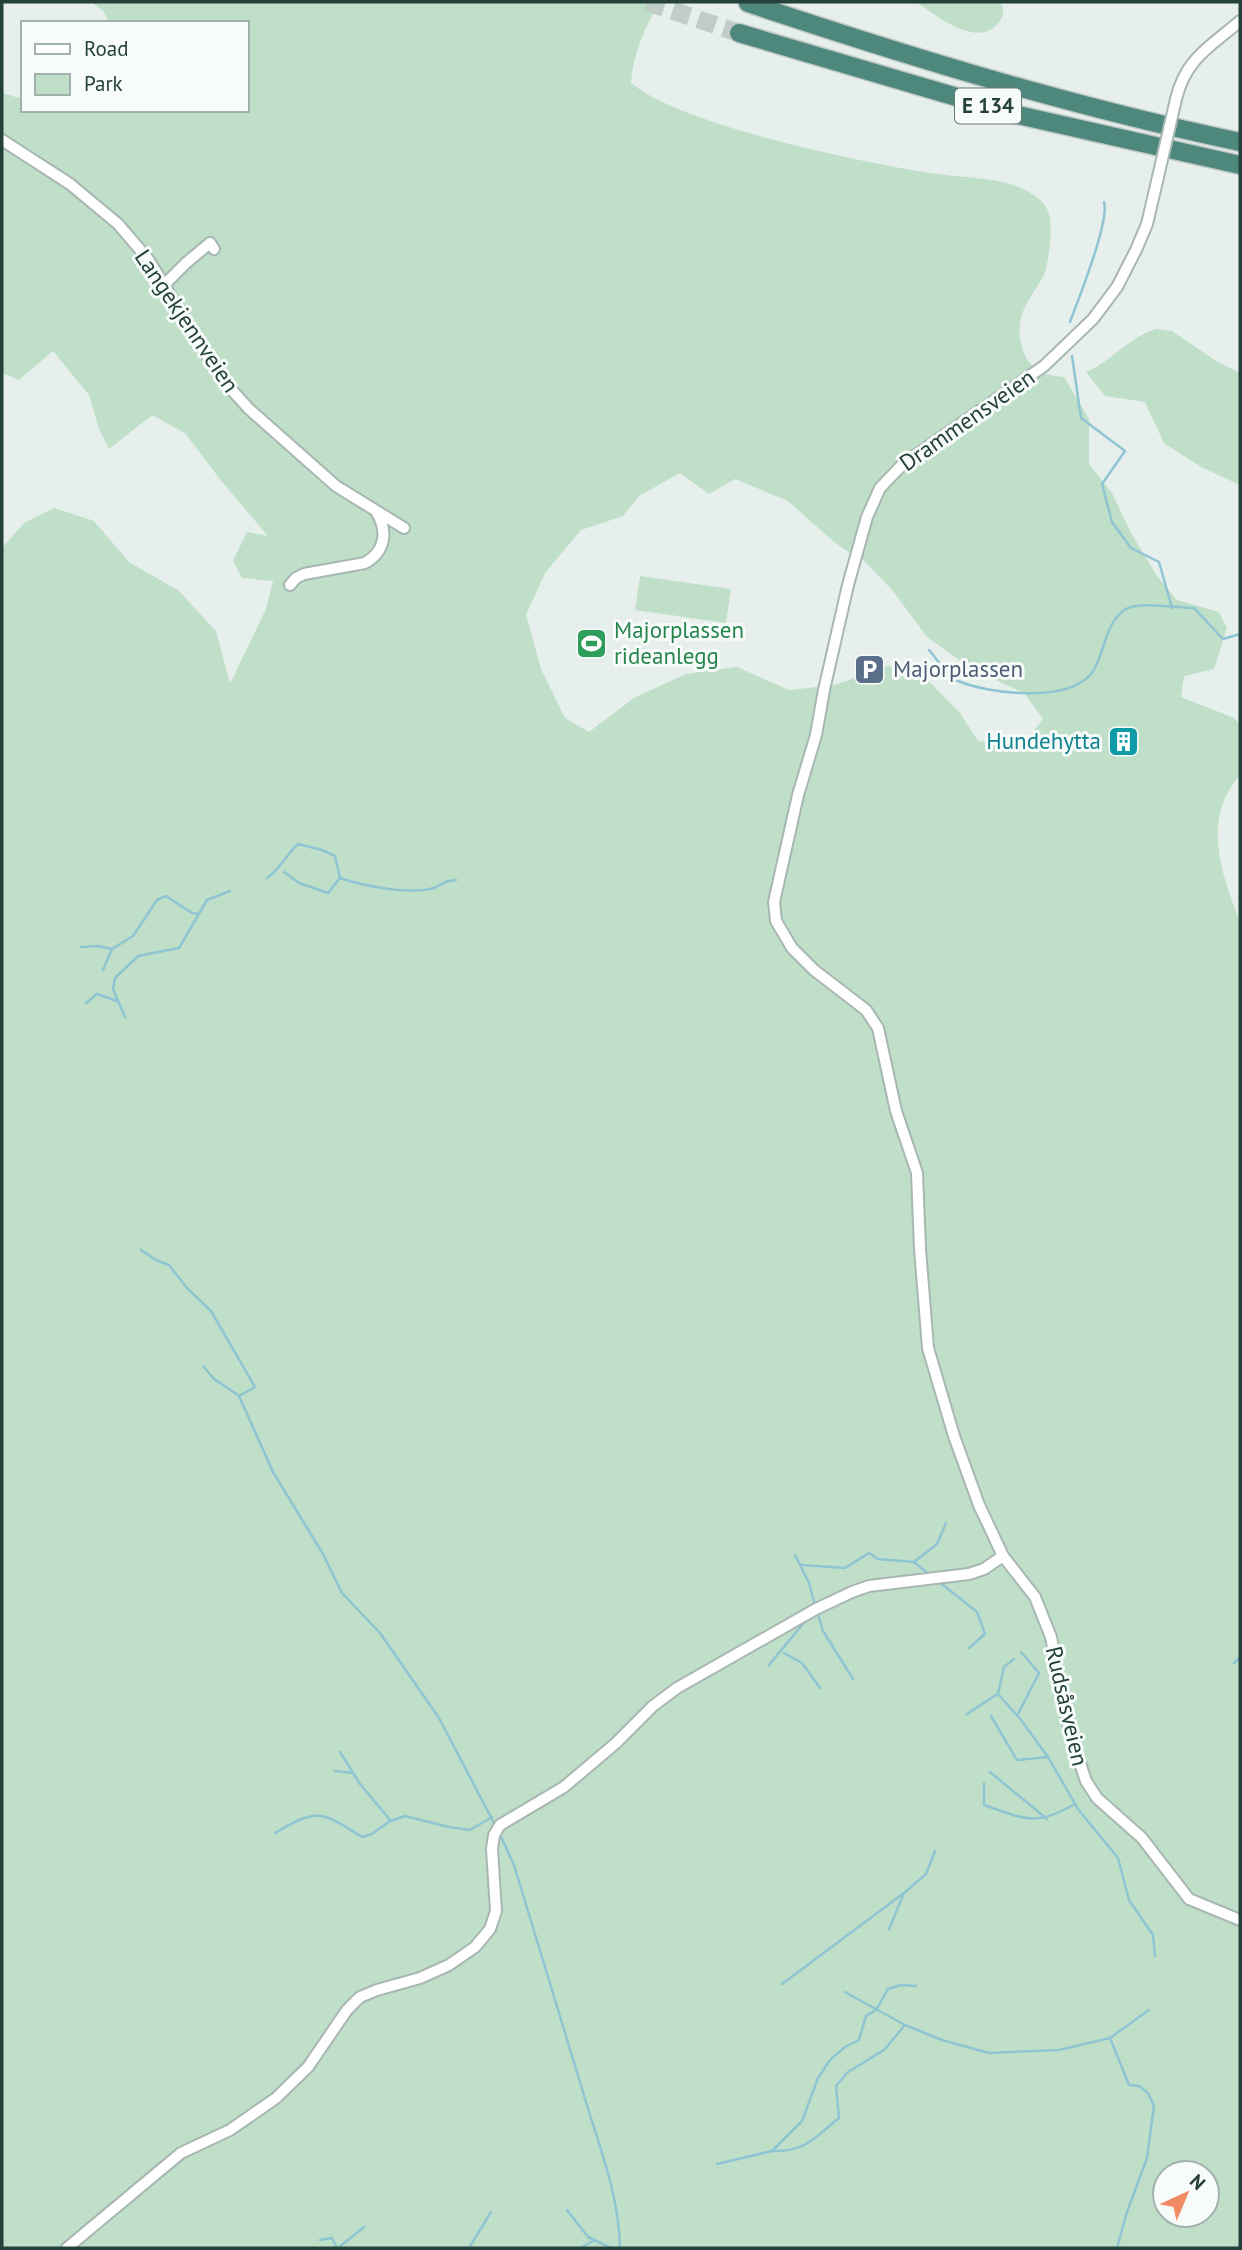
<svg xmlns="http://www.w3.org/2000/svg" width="1242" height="2250" font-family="'PT Sans',sans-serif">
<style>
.green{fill:#bfdfc9;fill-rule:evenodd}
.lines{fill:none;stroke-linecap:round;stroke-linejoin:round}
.stream{stroke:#8fc5d2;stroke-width:2.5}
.trunk-tunnel{stroke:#bfccc8;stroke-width:18;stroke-dasharray:18 9;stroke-linecap:butt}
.minor-casing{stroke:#a8b7b2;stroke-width:14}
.trunk-casing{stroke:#c2cac8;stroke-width:21}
.minor{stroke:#fff;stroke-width:10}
.trunk{stroke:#4e887d;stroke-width:18}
.minor-bridge-casing{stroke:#a8b7b2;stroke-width:14;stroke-linecap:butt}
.minor-bridge{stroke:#fff;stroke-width:10}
.labels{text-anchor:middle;stroke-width:6;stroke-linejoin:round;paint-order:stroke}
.shield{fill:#f7fbf9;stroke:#637973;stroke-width:2}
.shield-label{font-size:21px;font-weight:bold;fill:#24413a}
.street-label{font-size:23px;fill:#24413a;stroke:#f7fbf9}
.leisure-label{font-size:23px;fill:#27864d;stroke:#f7fbf9;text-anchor:start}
.service-label{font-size:23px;fill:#4e5e75;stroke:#f7fbf9;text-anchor:start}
.culture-label{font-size:23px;fill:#0d838f;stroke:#f7fbf9;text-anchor:end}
</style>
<rect width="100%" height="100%" fill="#e6efeb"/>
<!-- green -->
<g class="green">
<path d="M91,2H659C645,28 633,53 631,83C658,104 691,114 722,125C790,146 859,161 929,173C955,177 988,177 1013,185C1026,189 1046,200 1049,214C1053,227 1049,265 1043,277C1036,289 1027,300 1022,314C1017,327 1020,354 1031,364C1040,374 1052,376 1064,377L1089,419V464L1112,493L1132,535L1157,576L1177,600L1219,612L1227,628L1214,669L1184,676L1181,697L1234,718L1240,725V775C1201,819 1221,873 1240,922V2248H2V548L24,523L54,508L94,521L129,562L179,591L216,631L230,684L266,609L273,581L242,578L233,561L247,532L268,536L219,478L185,433L152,415L109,449L99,429L89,395L53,351L19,380L2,373V93L23,99V110H247V23H110L103,11ZM680,473L709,494L735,479L788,501L834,542L850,553L854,550L893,591L927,637L972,669L1024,693L1043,719L1021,747L978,741L960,713L919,671L888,666L835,685L789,690L737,667L686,674L634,698L589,732L565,718L541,669L526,615L545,573L581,530L623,516L639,496ZM1165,2173H1207V2215H1165Z"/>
<path d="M916,2H1000C1005,10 1004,14 999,22C977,50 938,16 916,2Z"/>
<path d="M1156,329L1172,331L1216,361L1240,373V485L1201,467L1164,443L1145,402L1105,396L1086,372C1111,362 1126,339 1156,329Z"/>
<polygon points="640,576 731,589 726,623 635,610"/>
</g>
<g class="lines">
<!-- stream -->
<g class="stream">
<path d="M1070,322C1078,300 1110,221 1104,202"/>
<polyline points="1072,356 1081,418 1125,451 1102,484 1112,522 1131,548 1159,562 1172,608"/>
<path d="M929,650C937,659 947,677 958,681C989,694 1067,703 1091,674C1105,656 1104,622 1126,609C1140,601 1177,608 1194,608L1223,639L1240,634"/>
<path d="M284,872L299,883L328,893L340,878C363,886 407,894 430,889C442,887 440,881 456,880"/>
<path d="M267,878C281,868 286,855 298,844L322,850L335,856L340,878"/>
<polyline points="81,947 98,946 112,949"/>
<polyline points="103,970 112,949 133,936 157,900 166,896 192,913 199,914"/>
<polyline points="86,1003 97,994 117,1001"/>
<polyline points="125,1017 113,989 115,978 138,956 179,948 207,900 230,891"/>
<polyline points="141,1250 156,1260 169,1265 187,1288 211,1311 255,1387 239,1396 273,1472 323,1554 342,1593 380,1633 439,1718 495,1825"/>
<polyline points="203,1366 214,1379 238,1395"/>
<polyline points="795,1555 809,1583 815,1605"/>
<polyline points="914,1562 937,1544 946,1523"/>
<polyline points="801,1565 845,1568 869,1553 878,1559 914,1562 930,1575"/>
<polyline points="938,1581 977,1612 985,1634 969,1648"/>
<polyline points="817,1611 823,1631 853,1679"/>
<polyline points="784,1653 802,1663 820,1688"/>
<polyline points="1234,1663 1240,1657"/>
<polyline points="769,1665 807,1619"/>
<polyline points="998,1694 1021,1720 1048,1757 1078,1809 1118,1858 1129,1900 1153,1935 1155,1956"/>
<polyline points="998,1694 1004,1667 1014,1659"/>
<polyline points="967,1714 996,1695"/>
<polyline points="1018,1714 1039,1673 1021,1652"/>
<polyline points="991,1716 1017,1760 1048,1757"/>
<polyline points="340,1752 360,1784 391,1821 405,1816 449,1827 470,1830 492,1817"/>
<polyline points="335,1771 353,1773"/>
<polyline points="990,1772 1047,1819"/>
<path d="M984,1783V1805C1025,1819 1035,1827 1075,1804"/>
<path d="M275,1833C317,1808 321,1811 362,1837L372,1834L390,1821"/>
<path d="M500,1834L514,1865C537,1941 560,2016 583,2092C598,2144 619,2193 620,2248"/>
<polyline points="889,1929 904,1893"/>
<polyline points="782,1984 904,1893 926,1874 935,1851"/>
<polyline points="845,1992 905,2025 942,2040 989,2053 1059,2050 1110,2038"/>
<path d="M772,2151C806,2152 814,2138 839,2118L836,2086L848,2072L884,2050L905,2025"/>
<polyline points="717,2164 772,2151 802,2121 818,2078 830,2060 845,2047 859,2040 866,2016 876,2010 888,1989 901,1985 916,1986"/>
<polyline points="567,2210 588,2237 611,2248"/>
<polyline points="320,2240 332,2238 337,2248"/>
<polyline points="338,2248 364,2227"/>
<polyline points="469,2248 491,2212"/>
<polyline points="580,2248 593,2241"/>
<polyline points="1117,2248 1127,2212 1147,2158 1154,2106 1148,2093 1139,2086 1129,2085 1110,2038 1149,2010"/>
</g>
<!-- trunk-tunnel -->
<polyline class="trunk-tunnel" points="647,2 739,33"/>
<defs>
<g id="minor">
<path d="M1176,99C1186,58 1210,47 1240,21"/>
<polyline points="2,140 70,184 118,224 148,259 221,378 249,409 336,486 404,528"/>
<polyline points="1158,177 1147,224 1136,250 1117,287 1093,319 1044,366 903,464 880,488 867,517 848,585 824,690 816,735 798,795 774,902 776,921 792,948 814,970 866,1010 878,1028 896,1111 917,1173 920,1249 928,1348 954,1436 979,1505 1003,1556 1035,1597 1051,1637 1070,1733 1086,1781 1097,1798 1142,1838 1189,1899 1240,1920"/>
<polyline points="164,285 186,263 210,243 214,249"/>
<path d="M290,585L296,578L304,574L365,563C386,551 388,531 376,511"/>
<polyline points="67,2248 181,2153 230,2130 276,2098 308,2067 347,2010 360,1997 377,1990 420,1978 449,1965 475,1947 490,1929 496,1911 492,1849 494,1835 500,1825 564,1787 616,1743 653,1706 677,1688 816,1609 852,1592 869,1586 969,1574 984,1569 1003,1556"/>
</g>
<g id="trunk">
<path d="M748,3C910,57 1073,107 1240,142"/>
<polyline points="739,33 1018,115 1240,165"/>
</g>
</defs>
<!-- minor casing -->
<use href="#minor" class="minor-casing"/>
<!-- trunk casing -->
<use href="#trunk" class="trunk-casing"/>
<!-- minor -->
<use href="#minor" class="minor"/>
<!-- trunk -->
<use href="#trunk" class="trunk"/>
<defs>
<polyline id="minor-bridge" points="1158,177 1176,99"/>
</defs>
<!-- minor-bridge casing -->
<use href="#minor-bridge" class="minor-bridge-casing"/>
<!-- minor-bridge -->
<use href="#minor-bridge" class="minor-bridge"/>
</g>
<!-- icons -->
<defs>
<symbol id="stadium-square" viewBox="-11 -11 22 22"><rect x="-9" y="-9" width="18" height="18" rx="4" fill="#2e9e5b" stroke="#f7fbf9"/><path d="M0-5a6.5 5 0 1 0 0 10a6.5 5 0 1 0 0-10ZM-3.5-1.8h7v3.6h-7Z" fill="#fff"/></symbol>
<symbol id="parking-square" viewBox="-11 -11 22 22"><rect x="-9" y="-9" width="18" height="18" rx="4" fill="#5c6f8a" stroke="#f7fbf9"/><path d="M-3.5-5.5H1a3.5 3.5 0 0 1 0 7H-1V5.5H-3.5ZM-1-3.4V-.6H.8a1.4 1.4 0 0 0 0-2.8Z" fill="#fff"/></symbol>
<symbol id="building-square" viewBox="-11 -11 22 22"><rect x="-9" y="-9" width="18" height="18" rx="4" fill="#0f9aa8" stroke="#f7fbf9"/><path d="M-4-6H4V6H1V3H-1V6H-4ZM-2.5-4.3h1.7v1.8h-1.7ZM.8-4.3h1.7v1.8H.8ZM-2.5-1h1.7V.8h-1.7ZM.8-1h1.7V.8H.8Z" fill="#fff"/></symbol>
</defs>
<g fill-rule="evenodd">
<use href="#stadium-square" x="574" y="626" width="35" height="35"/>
<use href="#parking-square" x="852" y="652" width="35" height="35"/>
<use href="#building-square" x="1106" y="724" width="35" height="35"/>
</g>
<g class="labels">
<!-- shield labels -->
<rect class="shield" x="955" y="88.5" width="66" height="35" rx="5"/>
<g class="shield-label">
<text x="988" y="113">E 134</text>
</g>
<!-- street labels -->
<g class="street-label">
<text transform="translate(187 321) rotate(56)" y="8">Langekjennveien</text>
<text transform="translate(967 420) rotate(-35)" y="8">Drammensveien</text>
<text transform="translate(1067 1706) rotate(77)" y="8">Rudsåsveien</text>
</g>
<!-- leisure labels -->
<g class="leisure-label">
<text x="614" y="638">Majorplassen<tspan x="614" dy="26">rideanlegg</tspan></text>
</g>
<!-- service labels -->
<g class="service-label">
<text x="893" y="677">Majorplassen</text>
</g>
<!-- culture labels -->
<g class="culture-label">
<text x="1101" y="749">Hundehytta</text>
</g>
</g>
<!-- border -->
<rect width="1242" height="2250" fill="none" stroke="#24413a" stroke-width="7"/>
<!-- legend -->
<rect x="21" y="21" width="228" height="91" fill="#f7fbf9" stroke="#a3b1ad" stroke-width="2"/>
<rect x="35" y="44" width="35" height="10" fill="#ffffff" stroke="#a3b1ad" stroke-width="2"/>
<text x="84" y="56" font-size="21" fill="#24413a">Road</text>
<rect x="35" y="74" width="35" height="21" fill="#bfdfc9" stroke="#a3b1ad" stroke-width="2"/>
<text x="84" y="91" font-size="21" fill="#24413a">Park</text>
<!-- north arrow -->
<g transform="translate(1186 2194) rotate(44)"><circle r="33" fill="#f7fbf9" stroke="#a3b1ad" stroke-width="2"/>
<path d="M0-5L12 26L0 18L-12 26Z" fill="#f18a62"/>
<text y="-10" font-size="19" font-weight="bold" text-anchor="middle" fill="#24413a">N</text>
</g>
</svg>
